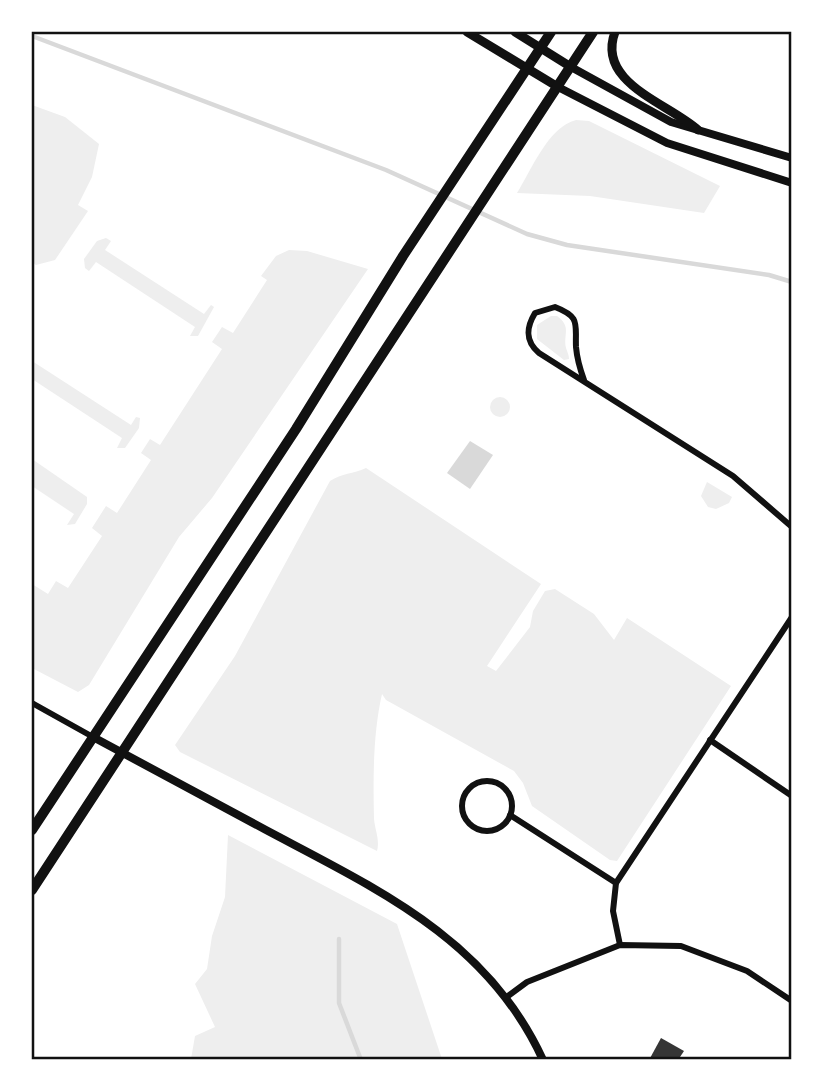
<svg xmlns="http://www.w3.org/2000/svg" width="823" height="1091" font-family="'Titillium Web',sans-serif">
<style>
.green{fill:#eee}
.water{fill:#d9d9d9}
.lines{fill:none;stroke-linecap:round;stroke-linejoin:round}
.stream{stroke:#d9d9d9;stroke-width:4.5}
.building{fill:#353535}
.minor{stroke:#111;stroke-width:6}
.tertiary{stroke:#111;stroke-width:8}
.secondary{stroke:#111;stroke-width:9}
.primary{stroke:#111;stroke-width:10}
.neatline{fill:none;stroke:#111;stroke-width:2.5}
</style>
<rect width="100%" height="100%" fill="#fff"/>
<!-- green -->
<g class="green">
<polygon points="32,105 65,117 99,144 92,177 78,205 88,211 55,260 36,265 32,262"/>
<path d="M576,120L589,121L720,186L704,213L590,196L517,193C531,171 548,127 576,120Z"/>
<polygon points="106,238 111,241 105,250 204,314 211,305 214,307 198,336 190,336 195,327 96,262 89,271 85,268 84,259 97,241"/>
<polygon points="289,250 307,251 368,269 212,498 179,537 89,685 78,692 32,668 32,584 48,594 56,581 68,588 102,536 92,528 106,506 117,513 151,460 141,453 150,439 160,445 222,349 212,342 222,327 233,333 267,280 261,276 276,256"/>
<path d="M551,316H557C572,327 563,334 566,348C567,351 569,355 569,359L564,360L537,339V325Z"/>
<polygon points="32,361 131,425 136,417 140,418 139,428 125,448 117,448 122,438 32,379"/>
<circle cx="500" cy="407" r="10"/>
<polygon points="32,459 87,497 87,504 75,524 67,525 74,514 32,486"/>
<path d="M366,468L541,584L487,666L496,671L530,627L533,611L545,591L555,589L594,614L614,640L627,618L731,686L617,861L610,860L532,806L523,783L514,771L386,700L382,694C373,733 373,779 374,819C375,830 380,840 377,851L180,752L175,745L235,656L330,481C342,473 353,474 366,468Z"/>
<polygon points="707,482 732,497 729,503 716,509 708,507 701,496"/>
<polygon points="228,835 397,924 442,1059 191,1059 195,1036 215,1027 195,984 207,969 212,936 225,897"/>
</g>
<!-- water -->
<polygon class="water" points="470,441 493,455 470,489 447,473"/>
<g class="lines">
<!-- stream -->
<g class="stream">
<polyline points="32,36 386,170 527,234 567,245 769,275 792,282"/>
<polyline points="339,939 339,1003 361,1060"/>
</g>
</g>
<!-- building -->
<polygon class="building" points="661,1038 684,1051 678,1060 649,1060"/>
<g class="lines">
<!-- minor -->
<g class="minor">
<path d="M584,380C580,369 577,359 576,347C575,324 581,317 555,307L535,313C526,328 525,341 539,353L733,476L792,527"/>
<polyline points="32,703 93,737"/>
<polyline points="710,740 792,796"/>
<circle cx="487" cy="806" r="25"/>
<polyline points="510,815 616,883"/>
<polyline points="620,945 613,911 616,883 792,617"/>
<polyline points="508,996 527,982 620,945 681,946 747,971 792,1001"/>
</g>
<!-- tertiary -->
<g class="tertiary">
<polyline points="571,67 671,122 792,158"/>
<polyline points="558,87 667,143 792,183"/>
<path d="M93,737C151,768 208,799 266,830C377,889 488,939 543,1060"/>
</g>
<!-- secondary -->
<g class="secondary">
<polyline points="467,32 558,87"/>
<polyline points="515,32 571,67"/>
<path d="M615,32C596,83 668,103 698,130"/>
</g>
<!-- primary -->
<g class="primary">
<polyline points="32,830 296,429 403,256 551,32"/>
<polyline points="32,890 593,32"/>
</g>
</g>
<!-- border -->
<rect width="823" height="1091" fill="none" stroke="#ffffff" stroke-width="66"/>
<rect x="33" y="33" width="757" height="1025" class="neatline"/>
</svg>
